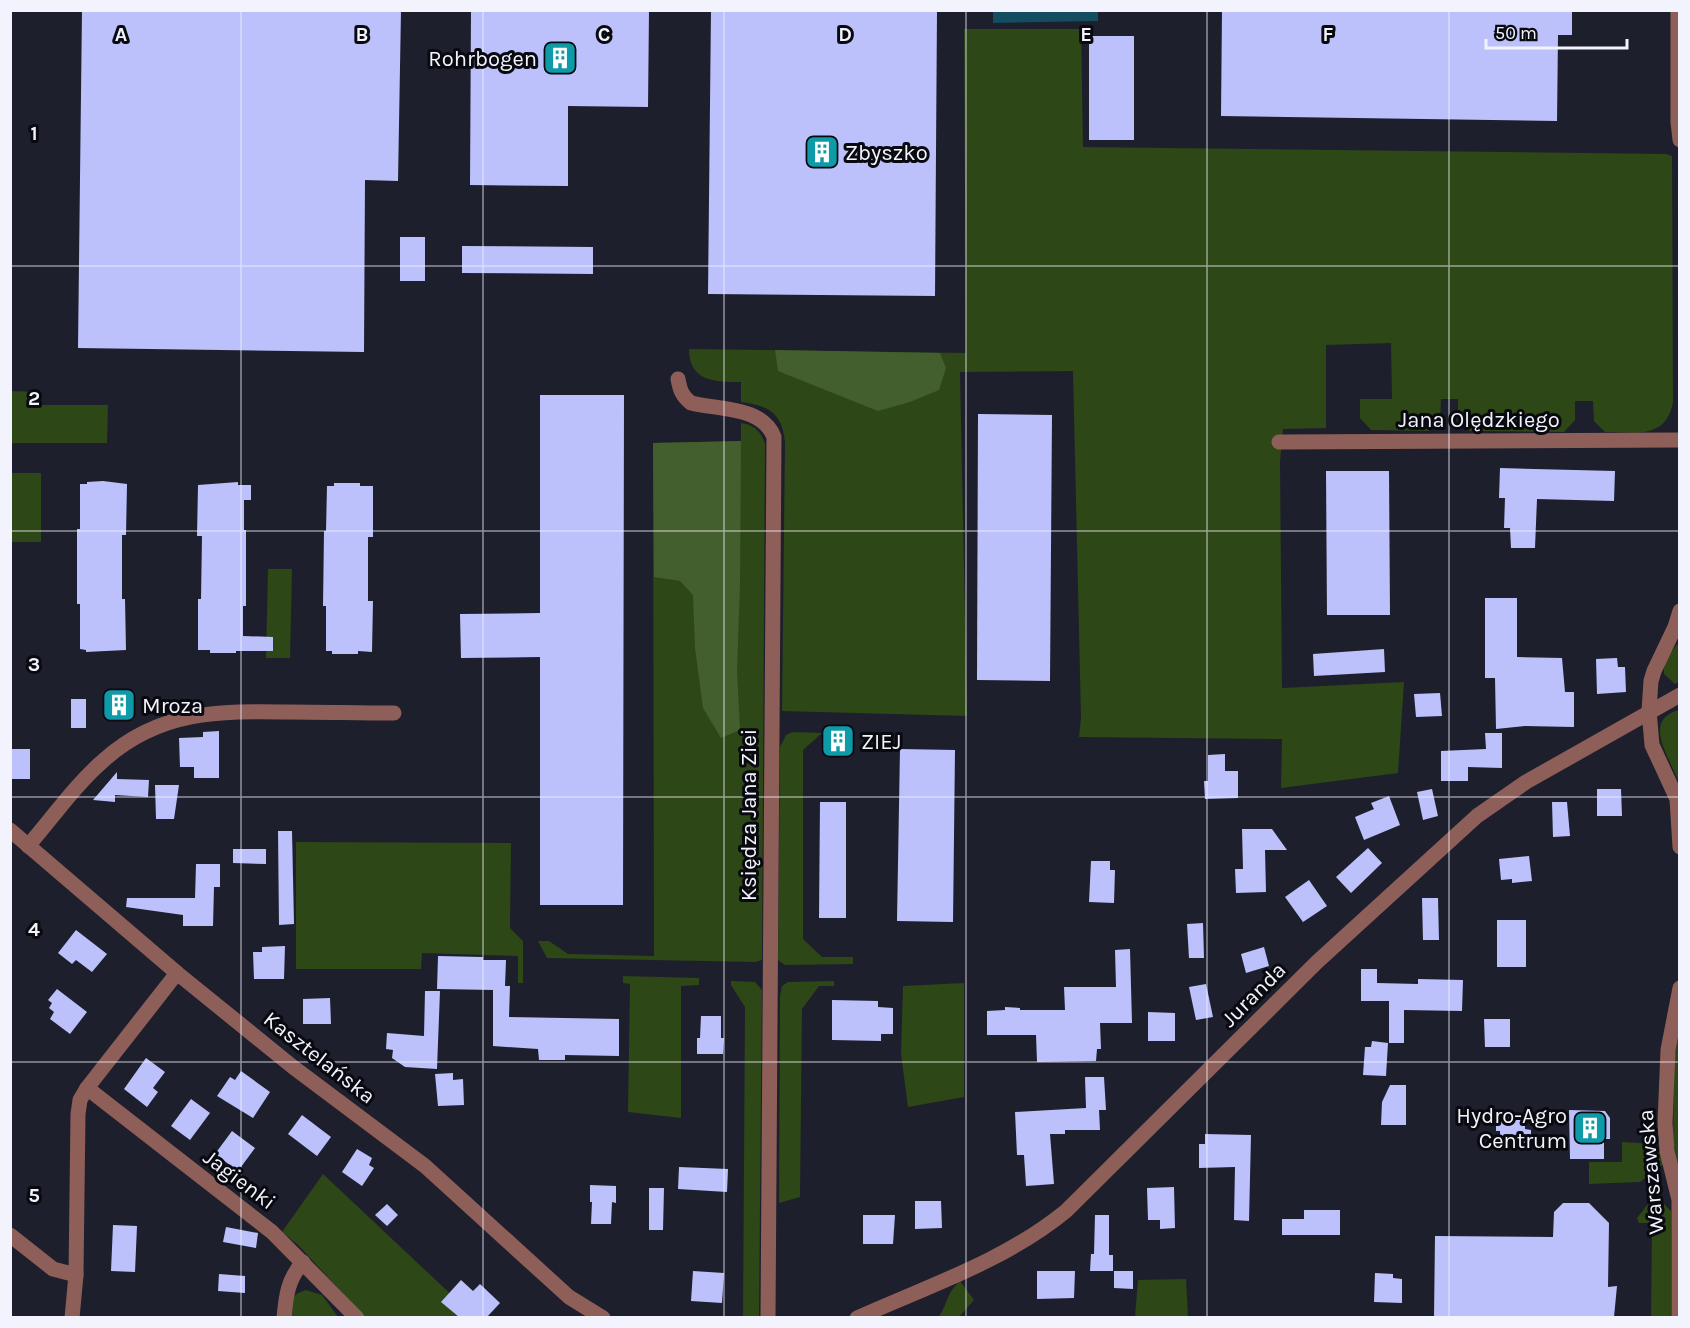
<svg xmlns="http://www.w3.org/2000/svg" width="1690" height="1328" font-family="Karla,sans-serif">
<style>
.green{fill:#2d4716}
.forest{fill:#445f2e}
.water{fill:#134d5f}
.building{fill:#bcc1fb}
.lines{fill:none;stroke-linecap:round;stroke-linejoin:round}
.street{stroke:#8e5f58;stroke-width:15}
.grid{fill:none;stroke:#f2f3fd;stroke-width:1.5;stroke-opacity:0.55}
.labels{text-anchor:middle;stroke-width:6;stroke-linejoin:round;paint-order:stroke}
.poi-label{font-size:22px;fill:#f2f3fd;stroke:#090a10;text-anchor:start}
.street-label{font-size:22px;fill:#f2f3fd;stroke:#090a10}
.grid-label{font-size:20px;text-anchor:middle;font-weight:bold;fill:#f2f3fd;stroke:#090a10;stroke-width:6;stroke-linejoin:round;paint-order:stroke}
</style>
<rect width="100%" height="100%" fill="#1e1f2d"/>
<!-- green -->
<g class="green">
<path d="M964,29H1081L1083,147L1666,154L1672,156L1673,402C1666,440 1635,432 1605,432L1594,421L1593,401H1575V420L1564,432L1469,431L1458,419V399H1441L1440,420L1428,431L1371,430L1360,418V399H1392L1391,343L1326,345V428L1283,429L1280,462L1282,688L1404,682L1398,773L1281,788L1282,739L1079,737L1081,718L1073,371L960,372L967,716L782,711L785,442C782,412 768,406 741,402V382C716,382 689,382 689,349L966,353Z"/>
<polygon points="11,391 40,392 41,405 108,405 107,443 11,443"/>
<path d="M741,423C754,425 761,431 765,444L762,960L756,962L547,958L538,941H549L568,954L654,956L653,443L741,441Z"/>
<rect x="11" y="473" width="30" height="69"/>
<polygon points="268,569 292,569 290,658 266,658"/>
<path d="M1679,642V682L1675,684L1664,674C1663,660 1671,652 1679,642Z"/>
<path d="M1679,710H1680L1679,783C1672,761 1640,720 1679,710Z"/>
<polygon points="793,732 822,733 803,750 803,939 822,957 853,957 853,964 785,965 778,960 780,747 786,735"/>
<polygon points="296,842 511,843 510,928 523,941 523,983 518,983 518,956 422,953 421,969 296,969"/>
<polygon points="623,976 699,978 699,985 681,986 681,1118 628,1112 630,984 623,983"/>
<polygon points="731,981 755,982 762,990 759,1317 743,1317 745,1007 731,985"/>
<polygon points="834,981 834,986 819,986 802,1009 800,1197 779,1203 780,996 782,986 788,982"/>
<polygon points="964,983 964,1097 908,1107 901,1054 903,986"/>
<polygon points="1679,1033 1679,1172 1673,1140 1674,1060"/>
<polygon points="1622,1142 1655,1144 1658,1147 1664,1164 1640,1182 1589,1184 1589,1162 1622,1162"/>
<polygon points="323,1174 475,1317 365,1317 298,1245 282,1232"/>
<polygon points="1652,1202 1664,1204 1671,1211 1671,1317 1651,1317 1652,1223 1639,1223 1637,1218 1648,1204"/>
<polygon points="1186,1279 1188,1317 1135,1317 1138,1280"/>
<path d="M960,1281L974,1300L959,1317L938,1318C949,1302 945,1295 960,1281Z"/>
<polygon points="306,1290 322,1295 338,1317 288,1318 289,1300 298,1293"/>
</g>
<!-- forest -->
<g class="forest">
<polygon points="775,350 940,353 946,368 939,390 910,402 878,411 778,371"/>
<polygon points="741,441 740,585 737,671 740,730 721,738 703,708 695,648 693,595 680,581 654,577 653,443"/>
</g>
<!-- water -->
<polygon class="water" points="993,11 1098,11 1098,21 993,23"/>
<!-- building -->
<g class="building">
<polygon points="82,10 401,10 398,181 365,180 364,352 78,348"/>
<polygon points="471,10 649,10 648,107 568,106 568,186 470,185"/>
<polygon points="711,10 937,10 935,296 708,294"/>
<polygon points="1222,10 1572,10 1572,35 1558,35 1557,121 1221,116"/>
<rect x="1089" y="36" width="45" height="104"/>
<rect x="400" y="237" width="25" height="44"/>
<polygon points="462,246 593,247 593,274 462,273"/>
<polygon points="540,395 624,395 623,905 540,905 540,657 461,658 460,614 540,613"/>
<polygon points="978,414 1052,415 1050,681 977,680"/>
<polygon points="1500,468 1615,471 1614,501 1537,499 1535,548 1511,548 1510,528 1504,528 1505,498 1499,498"/>
<polygon points="1326,471 1389,471 1390,615 1327,615"/>
<polygon points="103,481 127,484 126,535 122,535 122,599 125,599 126,650 86,652 86,650 80,649 80,604 77,604 77,529 80,529 80,484 87,484 87,482"/>
<polygon points="238,482 238,485 251,485 251,500 244,500 244,530 246,530 246,606 243,606 243,636 273,637 273,651 236,651 236,653 210,653 210,650 198,650 198,599 201,599 202,536 197,536 198,485"/>
<polygon points="334,483 360,483 360,486 373,486 373,537 368,537 368,601 373,601 372,652 358,651 358,654 332,654 332,651 326,651 326,606 323,606 324,531 326,531 327,486 334,486"/>
<polygon points="1485,598 1517,598 1517,657 1562,658 1565,692 1574,692 1574,727 1525,726 1496,729 1495,678 1485,678"/>
<polygon points="1384,649 1385,672 1314,676 1313,654"/>
<polygon points="1617,658 1618,667 1625,667 1626,692 1597,694 1596,659"/>
<polygon points="1440,693 1442,716 1416,717 1414,694"/>
<rect x="71" y="699" width="15" height="29"/>
<polygon points="219,731 219,778 194,778 194,767 180,767 179,738 203,737 203,732"/>
<polygon points="1485,733 1502,733 1502,768 1468,767 1468,781 1441,781 1441,751 1486,749"/>
<rect x="10" y="749" width="20" height="30"/>
<polygon points="900,749 955,750 953,922 897,921"/>
<polygon points="1225,754 1225,771 1238,771 1238,798 1205,799 1204,781 1208,781 1208,755"/>
<polygon points="117,772 117,779 149,780 148,797 115,795 115,802 93,800"/>
<polygon points="155,785 179,785 174,819 156,819"/>
<polygon points="1432,789 1438,816 1423,820 1417,792"/>
<polygon points="1597,789 1621,789 1622,816 1597,816"/>
<polygon points="1389,796 1400,825 1364,840 1355,817 1374,809 1371,803"/>
<polygon points="820,802 846,802 846,918 819,918"/>
<polygon points="1552,802 1567,802 1570,836 1553,837"/>
<polygon points="1242,829 1272,829 1287,850 1265,850 1266,892 1236,893 1235,869 1243,869"/>
<polygon points="278,831 292,831 294,924 279,925"/>
<polygon points="1368,848 1382,863 1351,893 1336,877"/>
<polygon points="233,849 266,849 266,864 233,863"/>
<polygon points="1529,856 1532,881 1512,883 1512,879 1501,880 1499,859"/>
<polygon points="1091,861 1110,861 1110,870 1115,870 1114,903 1089,902"/>
<polygon points="196,864 220,864 220,887 214,887 213,926 183,926 183,915 126,907 127,898 195,898"/>
<polygon points="1309,880 1327,906 1303,922 1285,897"/>
<polygon points="1422,898 1438,898 1439,940 1423,940"/>
<rect x="1497" y="920" width="29" height="47"/>
<polygon points="1203,923 1204,958 1189,958 1187,924"/>
<polygon points="76,930 107,954 92,972 76,960 72,964 58,953"/>
<polygon points="285,946 284,979 254,979 253,952 262,952 262,947"/>
<polygon points="1264,947 1269,966 1246,973 1241,954"/>
<polygon points="1130,949 1132,1023 1100,1023 1101,1049 1097,1049 1096,1061 1037,1062 1036,1035 987,1035 987,1011 1005,1010 1005,1007 1020,1008 1020,1010 1065,1010 1064,987 1116,987 1115,950"/>
<polygon points="438,956 483,957 483,960 506,960 505,986 510,986 509,1017 619,1019 619,1056 565,1055 565,1060 539,1060 538,1049 493,1046 493,990 437,989"/>
<polygon points="1361,969 1377,969 1377,983 1418,984 1418,979 1463,980 1462,1011 1404,1010 1404,1043 1389,1043 1389,1001 1361,1001"/>
<polygon points="1206,984 1213,1017 1196,1020 1189,987"/>
<polygon points="57,989 87,1012 70,1034 50,1019 54,1012 49,1008 52,1003 48,1000"/>
<polygon points="425,991 440,991 437,1069 405,1067 392,1058 393,1050 386,1049 387,1033 424,1036"/>
<polygon points="330,998 331,1024 303,1024 303,999"/>
<polygon points="832,1000 878,1001 878,1007 893,1008 893,1034 881,1034 881,1041 832,1040"/>
<polygon points="1148,1012 1175,1013 1175,1041 1148,1041"/>
<polygon points="701,1016 721,1016 721,1038 724,1038 723,1054 697,1054 697,1038 700,1038"/>
<polygon points="1484,1019 1510,1019 1510,1047 1485,1047"/>
<polygon points="1372,1041 1388,1043 1386,1076 1363,1075 1365,1047 1371,1047"/>
<polygon points="146,1058 165,1072 153,1088 158,1092 147,1107 124,1089"/>
<polygon points="241,1071 270,1092 253,1118 217,1096 230,1077 235,1080"/>
<polygon points="453,1073 453,1080 463,1079 464,1105 438,1106 435,1074"/>
<polygon points="1085,1077 1104,1077 1106,1110 1099,1110 1100,1130 1065,1130 1065,1134 1050,1134 1054,1184 1026,1186 1024,1155 1017,1155 1015,1112 1086,1108"/>
<polygon points="1390,1085 1406,1085 1406,1125 1381,1125 1382,1102"/>
<polygon points="191,1099 210,1113 190,1140 171,1126"/>
<polygon points="1569,1110 1605,1111 1610,1118 1610,1139 1604,1139 1604,1159 1570,1159"/>
<polygon points="302,1115 331,1137 317,1156 288,1134"/>
<polygon points="1496,1115 1525,1115 1525,1129 1531,1130 1531,1146 1500,1145 1500,1131 1496,1131"/>
<polygon points="232,1131 255,1148 238,1171 215,1154"/>
<polygon points="1205,1134 1251,1135 1249,1221 1234,1220 1235,1167 1199,1168 1199,1144 1205,1144"/>
<polygon points="357,1149 372,1158 369,1165 374,1168 362,1186 342,1172"/>
<polygon points="679,1167 728,1169 727,1192 678,1189"/>
<polygon points="590,1185 616,1186 616,1203 612,1202 611,1224 591,1224 592,1202 590,1202"/>
<polygon points="1174,1187 1175,1228 1160,1229 1160,1220 1148,1220 1147,1188"/>
<polygon points="649,1188 664,1188 663,1230 649,1230"/>
<polygon points="915,1201 941,1201 942,1228 915,1229"/>
<polygon points="1563,1203 1589,1203 1609,1223 1608,1287 1617,1286 1614,1317 1434,1317 1435,1236 1553,1237 1554,1212"/>
<polygon points="387,1204 398,1215 387,1226 375,1215"/>
<polygon points="1304,1210 1340,1210 1340,1235 1282,1235 1282,1219 1304,1219"/>
<polygon points="863,1215 895,1215 893,1244 863,1244"/>
<polygon points="1095,1215 1109,1215 1109,1255 1113,1255 1113,1271 1090,1271 1091,1254 1094,1254"/>
<polygon points="113,1225 137,1226 135,1272 111,1271"/>
<polygon points="226,1227 258,1233 256,1248 223,1242"/>
<polygon points="693,1271 724,1273 722,1303 691,1301"/>
<polygon points="1037,1271 1075,1271 1074,1298 1037,1299"/>
<polygon points="1114,1271 1133,1271 1133,1289 1114,1288"/>
<polygon points="1375,1273 1393,1274 1393,1278 1402,1279 1402,1303 1374,1302"/>
<polygon points="219,1274 245,1276 245,1293 218,1291"/>
<polygon points="461,1280 473,1291 480,1284 500,1303 487,1317 459,1317 441,1302"/>
</g>
<g class="lines">
<!-- street -->
<g class="street">
<polyline points="1678,10 1678,122 1680,140"/>
<path d="M678,379C680,390 682,396 691,403C719,410 762,406 774,437L768,1318"/>
<polyline points="1279,442 1679,440"/>
<polyline points="1680,611 1675,627 1654,671 1651,681 1649,711 1652,745 1677,799 1680,847"/>
<polyline points="10,830 177,973 293,1067 425,1166 569,1297 603,1318"/>
<path d="M28,846C53,817 76,784 104,760C160,710 219,711 289,712C324,712 359,713 394,713"/>
<polyline points="87,1088 272,1232 357,1318"/>
<polyline points="10,1235 53,1269 76,1275"/>
<polyline points="72,1318 76,1275 78,1114 80,1100 87,1088 177,973"/>
<path d="M284,1318C286,1295 288,1279 303,1262"/>
<path d="M857,1318C928,1286 1005,1261 1066,1211L1317,962L1477,816L1526,782L1680,695"/>
<polyline points="1679,1318 1679,1200 1667,1151 1665,1123 1668,1050 1680,988"/>
</g>
</g>
<!-- grid -->
<path class="grid" d="M241,10V1318M483,10V1318M724,10V1318M966,10V1318M1207,10V1318M1449,10V1318M10,266H1680M10,531H1680M10,797H1680M10,1062H1680"/>
<!-- icons -->
<defs>
<symbol id="building-square" viewBox="-11 -11 22 22"><rect x="-9" y="-9" width="18" height="18" rx="4" fill="#0f9aa8" stroke="#090a10"/><path d="M-4-6H4V6H1V3H-1V6H-4ZM-2.5-4.3h1.7v1.8h-1.7ZM.8-4.3h1.7v1.8H.8ZM-2.5-1h1.7V.8h-1.7ZM.8-1h1.7V.8H.8Z" fill="#fff"/></symbol>
</defs>
<g fill-rule="evenodd">
<use href="#building-square" x="541" y="39" width="38" height="38"/>
<use href="#building-square" x="803" y="133" width="38" height="38"/>
<use href="#building-square" x="100" y="686" width="38" height="38"/>
<use href="#building-square" x="819" y="722" width="38" height="38"/>
<use href="#building-square" x="1571" y="1109" width="38" height="38"/>
</g>
<g class="labels">
<!-- poi labels -->
<g class="poi-label">
<text x="537" y="66" text-anchor="end">Rohrbogen</text>
<text x="845" y="160">Zbyszko</text>
<text x="142" y="713">Mroza</text>
<text x="861" y="749">ZIEJ</text>
<text x="1567" y="1123" text-anchor="end">Hydro-Agro<tspan x="1567" dy="25">Centrum</tspan></text>
</g>
<!-- street labels -->
<g class="street-label">
<text x="1479" y="427">Jana Olędzkiego</text>
<text transform="translate(748 815) rotate(-90)" y="8">Księdza Jana Ziei</text>
<text transform="translate(1253 994) rotate(-45)" y="8">Juranda</text>
<text transform="translate(320 1057) rotate(38)" y="8">Kasztelańska</text>
<text transform="translate(1650 1172) rotate(-95)" y="8">Warszawska</text>
<text transform="translate(240 1179) rotate(37)" y="8">Jagienki</text>
</g>
</g>
<g class="grid-label">
<text x="121" y="41">A</text>
<text x="362" y="41">B</text>
<text x="604" y="41">C</text>
<text x="845" y="41">D</text>
<text x="1086" y="41">E</text>
<text x="1328" y="41">F</text>
<text x="34" y="140">1</text>
<text x="34" y="405">2</text>
<text x="34" y="671">3</text>
<text x="34" y="936">4</text>
<text x="34" y="1202">5</text>
</g>
<!-- border -->
<rect width="1690" height="1328" fill="none" stroke="#f2f3fd" stroke-width="24"/>
<!-- scale -->
<path d="M1486 39v9h141v-9" fill="none" stroke="#f2f3fd" stroke-width="3"/>
<text x="1495" y="39" font-size="18" fill="#f2f3fd" stroke="#090a10" stroke-width="4.5" paint-order="stroke">50 m</text>
</svg>
